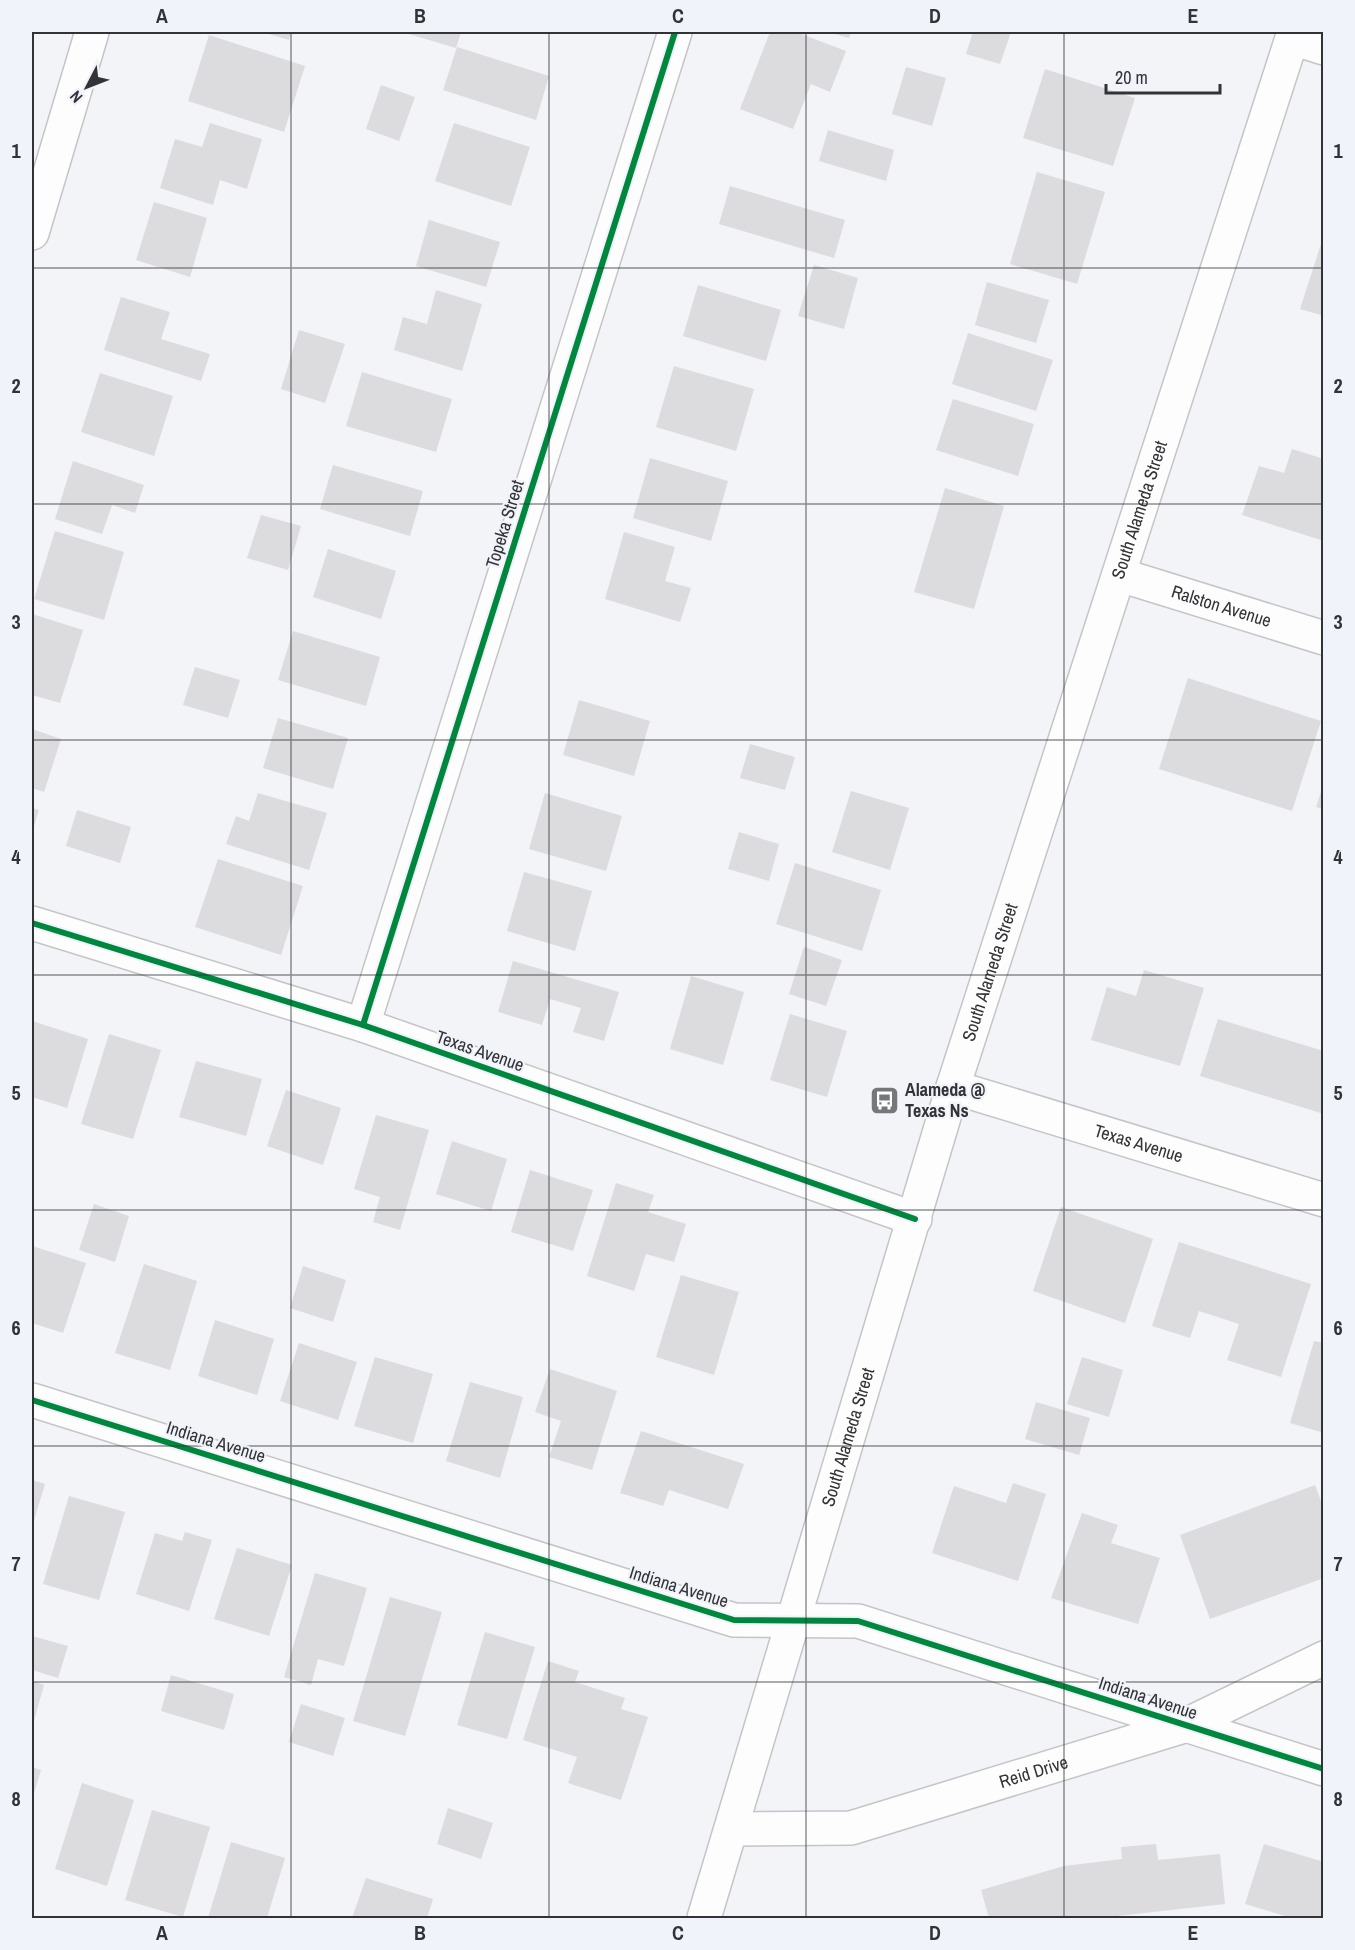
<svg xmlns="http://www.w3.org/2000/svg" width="1355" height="1950" font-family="'Archivo Narrow',sans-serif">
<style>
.building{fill:#dcdbdd}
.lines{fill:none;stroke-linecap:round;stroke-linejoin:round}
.street-casing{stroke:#c5c5c8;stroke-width:36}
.secondary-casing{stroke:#c5c5c8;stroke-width:36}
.street{stroke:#fdfdfe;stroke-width:33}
.secondary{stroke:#fdfdfe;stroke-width:33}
.cycleway-casing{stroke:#f1f3fa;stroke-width:10}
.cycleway{stroke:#00873e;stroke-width:6}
.grid{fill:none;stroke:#323336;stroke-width:1.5;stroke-opacity:0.55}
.labels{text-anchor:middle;stroke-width:4.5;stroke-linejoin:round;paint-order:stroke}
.street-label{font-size:18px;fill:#323336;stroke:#f1f3fa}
.poi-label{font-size:18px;font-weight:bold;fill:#323336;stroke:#f1f3fa;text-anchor:start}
.neatline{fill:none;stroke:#323336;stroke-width:2}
.grid-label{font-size:20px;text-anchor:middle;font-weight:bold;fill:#323336}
</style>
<rect width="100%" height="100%" fill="#f3f4f8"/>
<!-- building -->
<g class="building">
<polygon points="262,32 291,32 289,40"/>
<polygon points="402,32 461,32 456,48"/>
<polygon points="770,32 796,32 846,51 830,92 811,84 793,129 740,109"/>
<polygon points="828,32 851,32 849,38"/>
<polygon points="973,32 1011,32 1000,64 966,54"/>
<polygon points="209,35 305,66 284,132 188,101"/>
<polygon points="457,47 549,76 536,120 443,90"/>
<polygon points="906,67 946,78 932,126 892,114"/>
<polygon points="1045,69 1135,98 1113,166 1023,138"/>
<polygon points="381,85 415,97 399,141 366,129"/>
<polygon points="210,123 262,139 247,189 220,180 213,205 160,188 175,139 202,147"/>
<polygon points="454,123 530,147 511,206 435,181"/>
<polygon points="828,130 894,150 886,181 819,161"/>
<polygon points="1037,172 1105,192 1077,284 1010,264"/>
<polygon points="730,186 845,220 834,258 719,224"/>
<polygon points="154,202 207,218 190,277 136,260"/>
<polygon points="429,220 500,242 486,287 416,266"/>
<polygon points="1323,238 1324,238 1324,316 1300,309"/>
<polygon points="814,265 858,278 844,329 798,316"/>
<polygon points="987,282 1049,300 1036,343 975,325"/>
<polygon points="698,285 781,310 766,361 683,336"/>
<polygon points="436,290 482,304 462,371 394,350 403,317 427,324"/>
<polygon points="121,297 170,312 161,339 210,354 201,381 104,350"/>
<polygon points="299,330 345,344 325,403 281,389"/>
<polygon points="968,333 1053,360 1036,411 952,384"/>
<polygon points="674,366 754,389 736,451 656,427"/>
<polygon points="362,372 452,399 436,452 346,426"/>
<polygon points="100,373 173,396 154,456 81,432"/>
<polygon points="953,399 1034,424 1018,476 936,450"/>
<polygon points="1292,449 1324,459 1324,541 1242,515 1259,466 1284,473"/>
<polygon points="650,458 728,481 711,541 633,518"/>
<polygon points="73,461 144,485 135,513 112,505 102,534 55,519"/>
<polygon points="333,465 423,491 410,536 320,509"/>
<polygon points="945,488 1004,506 974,609 914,592"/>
<polygon points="261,515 301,526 288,570 247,558"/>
<polygon points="55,531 124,552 104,620 34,599"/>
<polygon points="624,532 675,547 665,581 691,588 680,622 605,599"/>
<polygon points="328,549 396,571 381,619 313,597"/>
<polygon points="32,614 83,630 60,703 32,695"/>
<polygon points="293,631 380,657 366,706 278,680"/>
<polygon points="195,667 240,680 228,718 183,705"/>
<polygon points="1188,678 1321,721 1292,811 1159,769"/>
<polygon points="579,700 650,721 634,776 563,755"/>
<polygon points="278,718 348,738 333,789 263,768"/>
<polygon points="32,729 61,739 44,792 32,788"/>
<polygon points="750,744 795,757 785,790 740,778"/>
<polygon points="1323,786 1324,786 1324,809 1316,807"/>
<polygon points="851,791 909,808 890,870 832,852"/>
<polygon points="258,793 327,813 309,870 226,844 236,816 249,821"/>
<polygon points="545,793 622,816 606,871 529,849"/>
<polygon points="32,808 39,810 32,833"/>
<polygon points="77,810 131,827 120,863 66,846"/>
<polygon points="739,832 779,844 769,881 728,869"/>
<polygon points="218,859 303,886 281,955 195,927"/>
<polygon points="795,863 881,890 862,951 776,924"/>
<polygon points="524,872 592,891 575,951 507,931"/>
<polygon points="804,947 842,960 826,1006 789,994"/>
<polygon points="513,961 619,992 604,1041 573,1032 581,1008 550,999 542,1025 498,1012"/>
<polygon points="1144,970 1204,988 1180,1066 1091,1040 1107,987 1136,996"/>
<polygon points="691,976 744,992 723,1065 670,1049"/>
<polygon points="790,1014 847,1031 827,1097 770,1080"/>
<polygon points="1218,1019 1324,1051 1324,1114 1200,1076"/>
<polygon points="32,1021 88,1039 67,1108 32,1097"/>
<polygon points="109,1034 161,1050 133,1139 81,1124"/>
<polygon points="196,1061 262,1079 246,1136 179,1117"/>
<polygon points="286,1090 341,1108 323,1165 267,1146"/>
<polygon points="376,1115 429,1130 400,1230 373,1222 380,1197 354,1189"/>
<polygon points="452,1141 507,1159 491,1211 436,1194"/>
<polygon points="530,1170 593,1190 573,1251 511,1232"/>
<polygon points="616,1183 654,1195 648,1212 686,1224 674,1262 646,1254 634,1291 587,1276"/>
<polygon points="94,1204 129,1216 115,1262 79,1250"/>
<polygon points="1061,1207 1153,1239 1125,1323 1033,1291"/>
<polygon points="1179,1242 1311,1284 1281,1377 1227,1360 1239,1324 1199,1311 1190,1338 1152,1326"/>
<polygon points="32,1246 86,1263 63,1333 32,1323"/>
<polygon points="144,1264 197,1281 170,1370 115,1353"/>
<polygon points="303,1266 346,1280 333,1322 290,1308"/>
<polygon points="681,1275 739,1292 714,1375 656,1357"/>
<polygon points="215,1320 274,1339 257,1395 198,1376"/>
<polygon points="1314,1341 1324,1343 1324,1433 1290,1423"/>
<polygon points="299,1343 357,1362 338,1420 280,1401"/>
<polygon points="375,1357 433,1374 413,1443 354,1426"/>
<polygon points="1082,1357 1123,1370 1109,1417 1067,1404"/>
<polygon points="550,1369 617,1391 592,1470 549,1457 561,1421 535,1412"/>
<polygon points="470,1382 523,1397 500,1478 446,1461"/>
<polygon points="1036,1402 1090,1418 1079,1455 1025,1439"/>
<polygon points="641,1431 744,1464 728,1509 669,1490 663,1506 620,1493"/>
<polygon points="32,1480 45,1484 32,1527"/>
<polygon points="1013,1483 1046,1494 1018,1581 932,1553 954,1486 1006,1503"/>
<polygon points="1315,1485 1324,1509 1324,1578 1210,1619 1180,1535"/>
<polygon points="69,1496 125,1512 99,1600 43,1584"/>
<polygon points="1082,1513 1118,1525 1111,1543 1160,1558 1138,1624 1051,1598"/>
<polygon points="185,1532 212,1540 189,1611 136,1594 155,1533 182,1541"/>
<polygon points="237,1548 292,1565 269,1636 214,1619"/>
<polygon points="315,1573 367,1588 344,1666 318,1659 311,1685 284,1677"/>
<polygon points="390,1597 442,1612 405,1736 353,1721"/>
<polygon points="485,1632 535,1647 507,1739 457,1725"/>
<polygon points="32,1636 68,1646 58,1678 32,1670"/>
<polygon points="548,1661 579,1671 575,1682 625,1698 621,1709 648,1717 621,1800 568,1783 577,1757 523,1740"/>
<polygon points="171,1675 234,1694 224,1730 161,1711"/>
<polygon points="32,1681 44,1685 32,1728"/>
<polygon points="301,1704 345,1718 333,1756 289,1742"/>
<polygon points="32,1767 41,1770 32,1800"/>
<polygon points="82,1783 134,1800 107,1886 55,1869"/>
<polygon points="448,1808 493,1823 481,1859 437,1844"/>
<polygon points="152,1810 210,1827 183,1917 125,1900"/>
<polygon points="231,1842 285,1858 267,1918 208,1918"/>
<polygon points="1156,1844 1158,1860 1220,1854 1225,1904 1099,1918 989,1918 981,1890 1064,1866 1122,1859 1121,1847"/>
<polygon points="1264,1844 1324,1862 1324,1918 1292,1918 1245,1904"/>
<polygon points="366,1878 433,1899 427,1918 352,1918"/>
</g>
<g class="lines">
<defs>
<g id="street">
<polyline points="1292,38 1324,48"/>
<polyline points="32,233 92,32"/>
<path id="s1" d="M1120,575L1324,638"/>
<polyline points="32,923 363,1025 915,1219"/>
<polyline points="363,1025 675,32"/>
<path id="s2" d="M953,1087L1324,1200"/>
<polyline points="32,1400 734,1620 858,1621 1324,1769"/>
<path id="s3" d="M732,1829L851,1828L1184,1726L1324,1658"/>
</g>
<g id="secondary">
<path id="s4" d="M704,1918L953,1087L1294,32"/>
</g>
</defs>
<!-- street casing -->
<use href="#street" class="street-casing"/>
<!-- secondary casing -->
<use href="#secondary" class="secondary-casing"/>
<!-- street -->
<use href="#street" class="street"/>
<!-- secondary -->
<use href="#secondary" class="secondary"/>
<defs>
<g id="cycleway">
<polyline points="32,923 363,1025 915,1219"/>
<polyline points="363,1025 675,32"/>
<polyline points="32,1400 734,1620 858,1621 1324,1769"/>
</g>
</defs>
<!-- cycleway casing -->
<use href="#cycleway" class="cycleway-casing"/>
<!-- cycleway -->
<use href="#cycleway" class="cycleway"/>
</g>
<!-- grid -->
<path class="grid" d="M291,32V1918M549,32V1918M806,32V1918M1064,32V1918M32,268H1324M32,504H1324M32,740H1324M32,975H1324M32,1210H1324M32,1446H1324M32,1682H1324"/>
<!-- icons -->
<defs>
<symbol id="bus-square" viewBox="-11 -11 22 22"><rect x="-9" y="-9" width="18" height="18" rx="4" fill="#76777a" stroke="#f1f3fa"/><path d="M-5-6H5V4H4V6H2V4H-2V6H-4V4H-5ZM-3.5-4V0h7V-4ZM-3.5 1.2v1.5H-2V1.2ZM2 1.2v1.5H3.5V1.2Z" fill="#fff"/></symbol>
</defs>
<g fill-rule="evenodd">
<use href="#bus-square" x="868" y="1084" width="33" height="33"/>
</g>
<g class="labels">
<!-- street labels -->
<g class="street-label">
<text dy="6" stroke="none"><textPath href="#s4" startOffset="1474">South Alameda Street</textPath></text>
<text transform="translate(505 524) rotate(-73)" y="6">Topeka Street</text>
<text dy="6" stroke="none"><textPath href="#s1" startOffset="106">Ralston Avenue</textPath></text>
<text dy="6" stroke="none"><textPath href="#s4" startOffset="988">South Alameda Street</textPath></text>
<text transform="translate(480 1051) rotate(19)" y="6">Texas Avenue</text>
<text dy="6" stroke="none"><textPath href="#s2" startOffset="194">Texas Avenue</textPath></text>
<text dy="6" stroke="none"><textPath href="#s4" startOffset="502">South Alameda Street</textPath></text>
<text transform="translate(216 1442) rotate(17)" y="6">Indiana Avenue</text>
<text transform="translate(679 1587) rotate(17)" y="6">Indiana Avenue</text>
<text transform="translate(1148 1698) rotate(18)" y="6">Indiana Avenue</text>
<text dy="6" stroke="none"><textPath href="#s3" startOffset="310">Reid Drive</textPath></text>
</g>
<!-- poi labels -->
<g class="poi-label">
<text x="905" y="1096">Alameda @<tspan x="905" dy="21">Texas Ns</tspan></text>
</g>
</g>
<!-- border -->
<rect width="1355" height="1950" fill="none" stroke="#f1f3fa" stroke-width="66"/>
<!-- north arrow -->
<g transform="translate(87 87) rotate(228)" stroke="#f1f3fa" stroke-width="4.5" paint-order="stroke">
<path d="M0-4.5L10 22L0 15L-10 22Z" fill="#323336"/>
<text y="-9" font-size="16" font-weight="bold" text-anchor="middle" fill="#323336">N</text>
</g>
<!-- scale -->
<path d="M1106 84v9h114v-9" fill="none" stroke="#323336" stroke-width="3"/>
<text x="1115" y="84" font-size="18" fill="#323336" stroke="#f1f3fa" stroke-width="4.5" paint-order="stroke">20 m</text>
<rect x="33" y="33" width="1289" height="1884" class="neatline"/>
<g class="grid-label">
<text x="162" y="23">A</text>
<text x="420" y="23">B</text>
<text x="678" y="23">C</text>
<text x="935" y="23">D</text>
<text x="1193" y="23">E</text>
<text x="16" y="158">1</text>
<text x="1338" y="158">1</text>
<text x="16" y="393">2</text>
<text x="1338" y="393">2</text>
<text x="16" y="629">3</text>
<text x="1338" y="629">3</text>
<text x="16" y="864">4</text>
<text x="1338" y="864">4</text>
<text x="16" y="1100">5</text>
<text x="1338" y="1100">5</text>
<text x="16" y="1335">6</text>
<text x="1338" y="1335">6</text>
<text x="16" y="1571">7</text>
<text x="1338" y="1571">7</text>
<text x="16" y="1806">8</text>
<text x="1338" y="1806">8</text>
<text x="162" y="1940">A</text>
<text x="420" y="1940">B</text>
<text x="678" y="1940">C</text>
<text x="935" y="1940">D</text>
<text x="1193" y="1940">E</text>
</g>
</svg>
